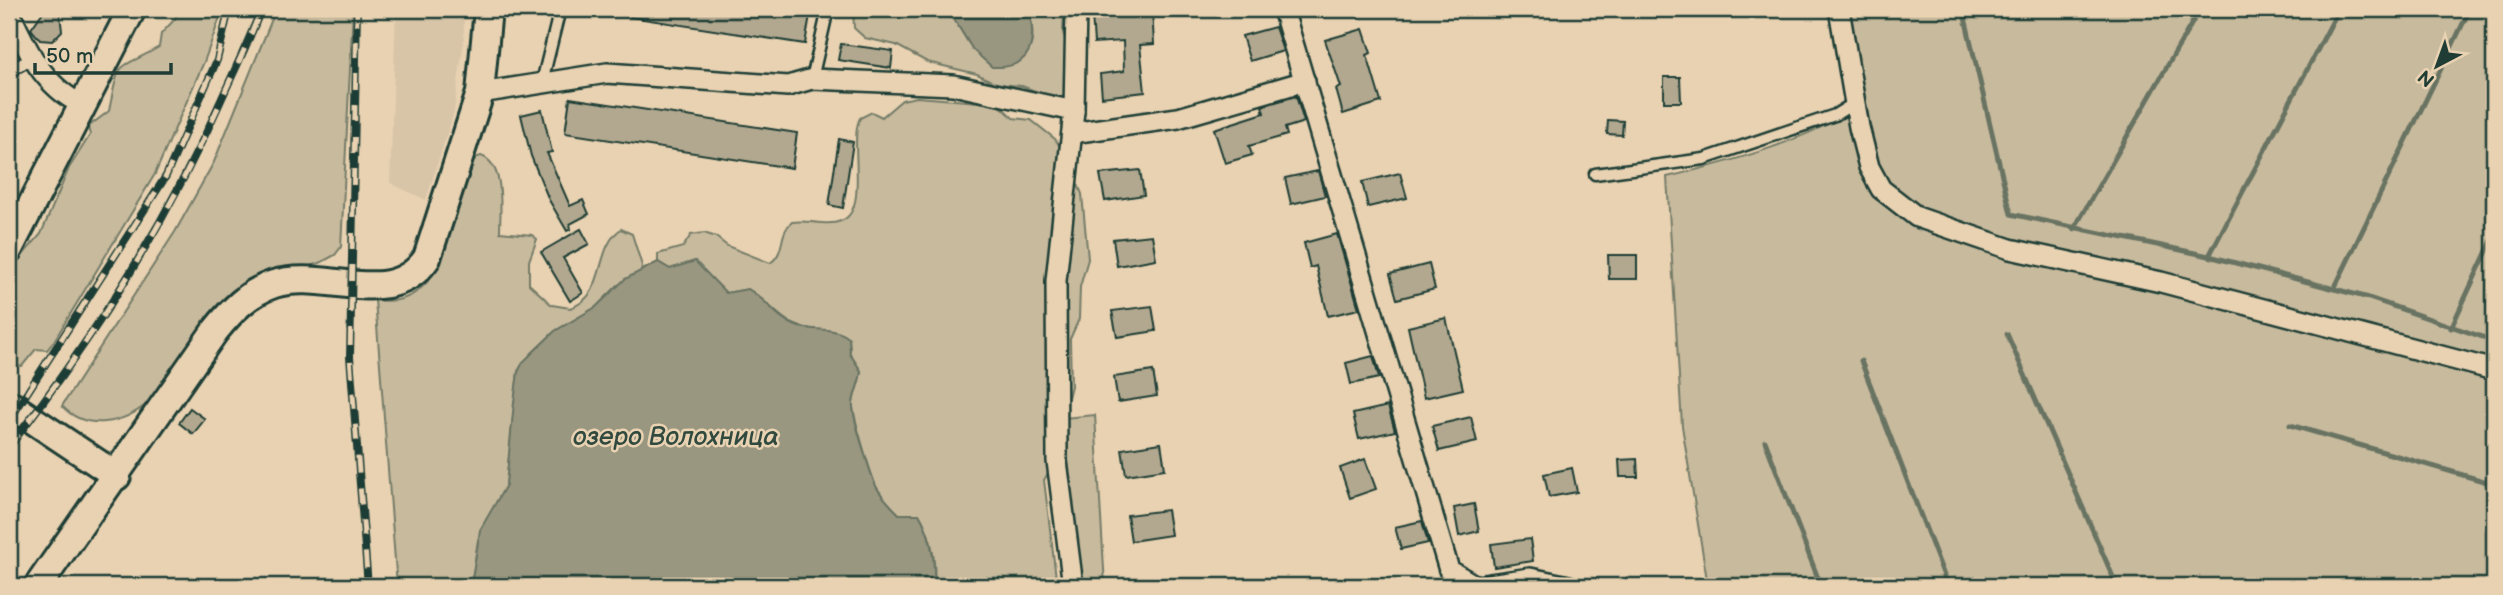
<svg xmlns="http://www.w3.org/2000/svg" width="2503" height="595" font-family="'Balsamiq Sans',sans-serif">
<style>
.built{fill:#d8c5a8}
.green{fill:#c8ba9d;stroke:#747c68;stroke-width:2}
.water{fill:#999780;stroke:#687362;stroke-width:2}
.lines{fill:none;stroke-linecap:round;stroke-linejoin:round}
.stream{stroke:#687362;stroke-width:5}
.building{fill:#b2a88f;stroke:#1f3d34;stroke-width:2}
.lane-casing{stroke:#1f3d34;stroke-width:15}
.street-casing{stroke:#1f3d34;stroke-width:24}
.secondary-casing{stroke:#1f3d34;stroke-width:32}
.lane{stroke:#e9d2b2;stroke-width:10}
.street{stroke:#e9d2b2;stroke-width:19}
.secondary{stroke:#e9d2b2;stroke-width:26}
.rail-casing{stroke:#1f3d34;stroke-width:8}
.rail{stroke:#e9d2b2;stroke-width:5;stroke-dasharray:16;stroke-linecap:butt}
.labels{text-anchor:middle;stroke-width:5;stroke-linejoin:round;paint-order:stroke}
.water-label{font-size:26px;font-style:italic;fill:#314a3f;stroke:#e9d2b2}
</style>
<rect width="100%" height="100%" fill="#e9d2b2"/>
<filter id="ink" filterUnits="userSpaceOnUse"><feTurbulence type="fractalNoise" baseFrequency=".0143" numOctaves="2"/><feDisplacementMap in="SourceGraphic" scale="14" xChannelSelector="R" yChannelSelector="G"/><feConvolveMatrix kernelMatrix="1 2 1 2 8 2 1 2 1" color-interpolation-filters="sRGB"/></filter>
<g filter="url(#ink)">
<!-- built -->
<polygon class="built" points="396,9 464,9 464,40 454,112 426,200 390,183"/>
<!-- green -->
<g class="green">
<path d="M179,9H223L204,62L155,174L54,341L47,350L36,349L22,366L14,367L9,363V278L15,264L41,234L69,168L90,135L88,127L109,111C120,56 115,73 159,47L161,34L175,19Z"/>
<path d="M276,9H353L341,247L335,255L320,263L270,277L149,402C124,424 86,432 62,406L175,232L214,162Z"/>
<path d="M853,9H930L954,19L968,42L1021,60C1037,45 1033,29 1029,9H1064L1063,33L1068,50L1066,95L1054,98L1022,86L997,84L977,74L927,62L896,45L865,38L854,28Z"/>
<path d="M1847,9H2494V586H1708L1682,426L1667,177C1731,162 1811,140 1865,102Z"/>
<path d="M917,97L991,103L1003,108L1013,118L1031,120L1055,139L1065,154L1082,194L1088,259L1080,287L1079,319L1070,339L1071,386L1050,470L1044,480L1057,586H934C936,562 932,536 919,514H899C891,506 883,498 877,488C872,479 852,413 853,404C854,393 860,383 861,371L850,354L849,338C830,328 810,333 791,323C775,314 764,298 748,289L726,293L695,262L670,269L658,262V254L683,247L691,235L704,233L716,237L727,246L770,263C786,253 778,233 792,222C808,219 826,227 841,221C870,211 848,139 860,118L872,112L882,117L902,100Z"/>
<path d="M481,156C506,164 500,212 500,232L532,235L537,239L529,261V284L552,305L570,308C608,296 593,249 621,229L632,234L642,266L641,272L618,285L596,307L555,331L530,355L518,371L506,485L478,540L471,586H397L375,300C398,303 412,299 428,281L470,163L474,158Z"/>
<polygon points="1095,415 1105,586 1083,586 1068,480 1064,418"/>
</g>
<!-- water -->
<g class="water">
<path d="M930,9H1029C1036,41 1034,69 992,67L973,50L954,19Z"/>
<path d="M695,261L726,293L748,289C766,299 776,318 796,326C814,332 834,326 849,338L850,354L861,371C860,383 854,392 853,404C851,413 872,479 877,488C883,498 891,506 899,514H919C932,536 935,561 934,586H471L480,530L506,485L514,402L518,372L523,362L555,331L596,307L625,279L658,262L670,269Z"/>
</g>
<g class="lines">
<!-- stream -->
<g class="stream">
<polyline points="1963,9 2011,214 2209,256 2369,298 2494,341"/>
<polyline points="2074,229 2200,9"/>
<polyline points="2209,256 2339,9"/>
<polyline points="2334,289 2470,9"/>
<polyline points="2451,328 2494,236"/>
<polyline points="2007,334 2117,586"/>
<polyline points="1861,361 1948,586"/>
<polyline points="2290,425 2494,484"/>
<polyline points="1765,441 1821,586"/>
</g>
</g>
<!-- building -->
<g class="building">
<polygon points="45,9 53,9 60,14 62,31 52,41 40,40 31,29"/>
<polygon points="630,9 811,9 805,44 630,17"/>
<polygon points="1121,9 1152,9 1154,44 1140,45 1145,92 1102,97 1100,74 1124,71 1123,41 1094,43 1092,15 1121,13"/>
<polygon points="1275,27 1283,51 1250,61 1242,36"/>
<polygon points="1363,29 1371,53 1367,55 1381,102 1343,114 1336,89 1341,87 1325,40"/>
<polygon points="841,44 893,51 891,68 838,60"/>
<polygon points="1664,77 1680,77 1681,102 1664,102"/>
<polygon points="1296,96 1304,122 1285,128 1287,135 1249,146 1252,155 1225,163 1214,129 1264,113 1262,106"/>
<polygon points="570,98 797,133 792,168 565,133"/>
<polygon points="542,110 552,152 547,153 570,206 583,200 589,214 570,224 571,229 567,231 549,200 531,156 521,115"/>
<polygon points="1608,120 1623,121 1622,135 1607,134"/>
<polygon points="839,139 853,142 843,208 829,205"/>
<polygon points="1140,170 1144,195 1105,201 1100,174"/>
<polygon points="1318,171 1325,196 1291,204 1285,178"/>
<polygon points="1400,173 1407,198 1368,207 1362,182"/>
<polygon points="581,229 589,244 563,258 583,293 570,301 541,252"/>
<polygon points="1337,234 1359,309 1328,316 1316,266 1310,268 1304,243"/>
<polygon points="1152,235 1156,259 1117,266 1113,239"/>
<polygon points="1608,255 1637,255 1637,279 1609,279"/>
<polygon points="1429,264 1435,289 1397,299 1390,274"/>
<polygon points="1152,306 1156,331 1117,337 1112,311"/>
<polygon points="1446,318 1463,389 1424,398 1408,327"/>
<polygon points="1373,356 1379,378 1351,384 1346,363"/>
<polygon points="1153,371 1157,396 1118,402 1114,377"/>
<polygon points="1388,406 1395,431 1359,439 1353,414"/>
<polygon points="190,408 205,419 193,434 179,423"/>
<polygon points="1471,417 1477,442 1439,451 1432,426"/>
<polygon points="1161,443 1165,469 1126,475 1122,449"/>
<polygon points="1365,459 1376,489 1350,498 1340,468"/>
<polygon points="1637,459 1638,477 1620,477 1619,460"/>
<polygon points="1572,468 1577,492 1549,497 1544,474"/>
<polygon points="1474,504 1479,531 1459,536 1454,508"/>
<polygon points="1167,510 1171,535 1131,541 1127,515"/>
<polygon points="1422,521 1428,543 1401,549 1395,527"/>
<polygon points="1530,539 1533,561 1494,567 1491,544"/>
</g>
<g class="lines">
<defs>
<g id="lane">
<polyline points="9,71 31,59"/>
<polyline points="812,79 828,9"/>
<polyline points="542,82 560,9"/>
<polyline points="1595,174 1704,159 1835,115 1856,102"/>
</g>
<g id="street">
<polyline points="1283,9 1449,570 1476,586 1530,578 1569,586"/>
<polyline points="1839,9 1859,127 1869,167 1881,189 1917,217 2010,249 2161,282 2494,370"/>
<path d="M9,11C26,48 43,86 81,104"/>
<polyline points="480,93 607,73 788,86 812,79 953,85 1074,111 1076,9"/>
<polyline points="1072,133 1178,118 1305,81"/>
<polyline points="1073,586 1057,461 1056,281 1074,111"/>
</g>
<g id="secondary">
<polyline points="9,249 132,9"/>
<polyline points="9,404 117,476"/>
<path d="M38,586L215,331C231,311 249,292 274,284C325,268 392,311 427,258L480,93L488,9"/>
</g>
</defs>
<!-- lane casing -->
<use href="#lane" class="lane-casing"/>
<!-- street casing -->
<use href="#street" class="street-casing"/>
<!-- secondary casing -->
<use href="#secondary" class="secondary-casing"/>
<!-- lane -->
<use href="#lane" class="lane"/>
<!-- street -->
<use href="#street" class="street"/>
<!-- secondary -->
<use href="#secondary" class="secondary"/>
<defs>
<g id="rail">
<polyline points="357,9 350,357 368,586"/>
<polyline points="9,421 166,176 217,60 229,9"/>
<path d="M9,447C97,333 169,220 227,87C239,61 251,36 261,9"/>
</g>
</defs>
<!-- rail casing -->
<use href="#rail" class="rail-casing"/>
<!-- rail -->
<use href="#rail" class="rail"/>
</g>
</g>
<g class="labels">
<!-- water labels -->
<g class="water-label">
<text x="676" y="445">озеро Волохница</text>
</g>
</g>
<!-- margin -->
<rect width="2503" height="595" fill="none" stroke="#e9d2b2" stroke-width="35"/>
<rect x="18" y="18" width="2468" height="560" fill="none" stroke="#1f3d34" stroke-width="2.5" filter="url(#ink)"/>
<!-- north arrow -->
<g transform="translate(2437 66) rotate(221)" stroke="#e9d2b2" stroke-width="5" paint-order="stroke">
<path d="M0-5L12 26L0 18L-12 26Z" fill="#1f3d34"/>
<text y="-10" font-size="19" font-weight="bold" text-anchor="middle" fill="#1f3d34">N</text>
</g>
<!-- scale -->
<path d="M35 63v10h136v-10" fill="none" stroke="#1f3d34" stroke-width="3.5"/>
<text x="46" y="63" font-size="21" fill="#1f3d34" stroke="#e9d2b2" stroke-width="5" paint-order="stroke">50 m</text>
</svg>
